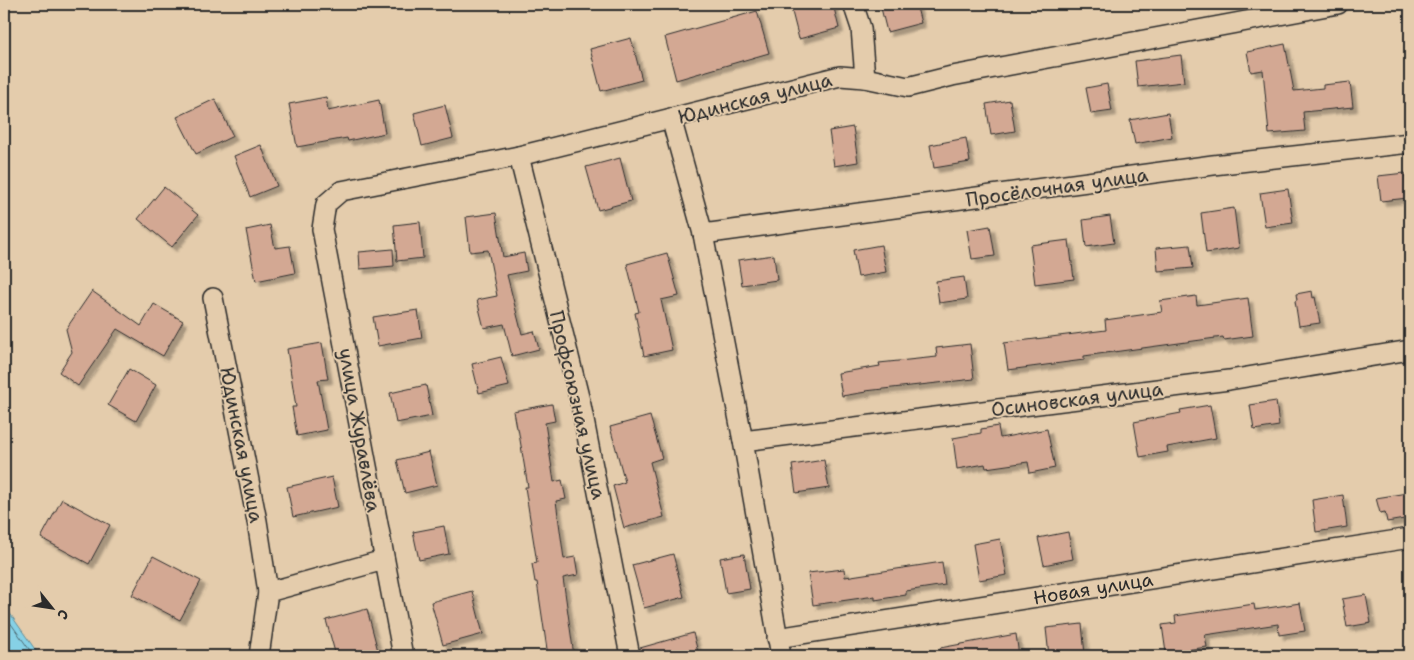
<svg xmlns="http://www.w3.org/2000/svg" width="1414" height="660" font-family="'Shantell Sans',sans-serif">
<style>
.water{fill:#86d1e6;stroke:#628f9b}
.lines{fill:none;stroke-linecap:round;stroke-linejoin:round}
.shore{stroke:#4f6d76;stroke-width:1}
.building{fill:#d3a893;stroke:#2b2b2b;filter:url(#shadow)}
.street-casing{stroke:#2b2b2b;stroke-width:22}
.street{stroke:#e4ccac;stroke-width:19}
.labels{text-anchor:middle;stroke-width:4;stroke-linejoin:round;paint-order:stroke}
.street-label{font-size:19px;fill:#2b2b2b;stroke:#e4ccac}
</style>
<defs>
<filter id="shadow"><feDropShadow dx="4.5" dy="4.5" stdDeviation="1" flood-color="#0004"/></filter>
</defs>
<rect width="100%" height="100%" fill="#e4ccac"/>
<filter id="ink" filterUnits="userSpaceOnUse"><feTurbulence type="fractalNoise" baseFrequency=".02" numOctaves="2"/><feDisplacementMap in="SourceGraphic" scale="10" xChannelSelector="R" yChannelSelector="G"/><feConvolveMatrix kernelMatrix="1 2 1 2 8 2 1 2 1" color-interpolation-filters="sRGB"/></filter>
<g filter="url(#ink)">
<!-- water -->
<polygon class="water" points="4,605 39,655 39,656 4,656"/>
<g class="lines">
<!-- shore -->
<polyline class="shore" points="4,614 34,656"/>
</g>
<!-- building -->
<g class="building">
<polygon points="790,4 833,4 839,28 799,39"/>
<polygon points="880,4 916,4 921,23 887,32"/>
<polygon points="757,11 769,53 676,80 665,37"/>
<polygon points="631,38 642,80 601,91 590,49"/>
<polygon points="1285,44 1294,91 1323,88 1323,85 1350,82 1353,107 1303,112 1305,131 1269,134 1263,70 1251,72 1247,52"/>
<polygon points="1181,55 1184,82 1138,87 1135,61"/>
<polygon points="1107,84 1112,111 1091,114 1086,88"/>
<polygon points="326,97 328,111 379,100 385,133 348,141 347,138 297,147 289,104"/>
<polygon points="215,99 233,136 196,154 177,117"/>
<polygon points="1010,100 1015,131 991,135 986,104"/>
<polygon points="445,105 453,138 422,146 414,113"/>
<polygon points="1168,113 1172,137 1135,144 1130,120"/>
<polygon points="853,127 858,162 834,166 829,131"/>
<polygon points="966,138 970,162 934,168 930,145"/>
<polygon points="261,145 277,186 250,197 234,156"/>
<polygon points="620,158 631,201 598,210 586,167"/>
<polygon points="1405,173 1408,198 1381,201 1378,176"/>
<polygon points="164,187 198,215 172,247 138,219"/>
<polygon points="1288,189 1293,223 1265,227 1260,193"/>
<polygon points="1234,208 1239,248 1206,253 1201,213"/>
<polygon points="496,213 503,257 524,253 527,271 507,275 522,334 534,331 539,349 512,356 504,324 484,328 477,300 497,296 488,250 470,252 466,217"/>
<polygon points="1110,216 1114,243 1086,247 1083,220"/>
<polygon points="420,222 423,258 397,261 394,225"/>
<polygon points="270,225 275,248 290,246 295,273 256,281 246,230"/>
<polygon points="990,226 995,256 972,259 967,230"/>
<polygon points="1069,240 1074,279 1035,284 1030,245"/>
<polygon points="881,245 886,272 858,277 853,250"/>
<polygon points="1190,245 1193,268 1158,271 1156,248"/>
<polygon points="393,249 394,266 360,269 359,252"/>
<polygon points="667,253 679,296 661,300 672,350 644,356 635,313 639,312 627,264"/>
<polygon points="774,255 777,280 742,285 738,260"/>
<polygon points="964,277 967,299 939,303 936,281"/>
<polygon points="92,291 141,326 154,304 183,321 163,356 117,329 78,386 59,372 72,352 66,329"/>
<polygon points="1312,291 1313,298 1315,297 1320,323 1299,326 1295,301 1297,300 1296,294"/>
<polygon points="1196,296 1197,305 1248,298 1253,336 1224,340 1223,337 1084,356 1084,360 1008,370 1004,343 1106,330 1105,320 1162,312 1160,301"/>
<polygon points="418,310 422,338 378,346 373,317"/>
<polygon points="322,343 328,379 318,380 327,430 297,436 292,407 296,407 287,349"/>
<polygon points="970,344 974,379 865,391 866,392 842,396 838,373 880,366 879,363 937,357 936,348"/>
<polygon points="501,357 509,386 479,393 472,364"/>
<polygon points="129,369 156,385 136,421 108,405"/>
<polygon points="426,385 432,416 396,423 390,393"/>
<polygon points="1276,401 1279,426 1254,430 1250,405"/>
<polygon points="552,404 555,421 545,423 554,482 562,480 566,499 556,501 564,559 575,557 578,575 563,578 574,656 548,656 537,582 535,582 532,564 537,563 525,487 528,487 518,428 516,428 513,411"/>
<polygon points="1210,405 1216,438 1167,447 1168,452 1140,457 1134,422 1181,413 1180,410"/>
<polygon points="650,416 662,458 650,462 664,517 624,528 613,486 625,482 610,427"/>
<polygon points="998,426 1000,438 1047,429 1055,468 1030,473 1028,462 986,468 985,464 957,469 953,438 981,433 981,429"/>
<polygon points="429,452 437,485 405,493 397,460"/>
<polygon points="824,460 829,488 796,493 792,465"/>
<polygon points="332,477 338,507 293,517 287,487"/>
<polygon points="1407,493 1410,518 1387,522 1385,512 1380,513 1376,498"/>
<polygon points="1343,495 1347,527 1316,532 1312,500"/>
<polygon points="62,499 110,525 89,564 41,538"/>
<polygon points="444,526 449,554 419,560 413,532"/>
<polygon points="1068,532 1073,559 1044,565 1038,538"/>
<polygon points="1000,539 1007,575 979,580 973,544"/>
<polygon points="673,554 684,597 644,608 632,565"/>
<polygon points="744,554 750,589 726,593 720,558"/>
<polygon points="153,556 201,581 180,620 132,595"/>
<polygon points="942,562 945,585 906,591 906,595 875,600 875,596 813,605 808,573 844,569 845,577"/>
<polygon points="472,591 483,634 443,645 431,602"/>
<polygon points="1366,595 1371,623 1347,627 1342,599"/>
<polygon points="1300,603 1305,631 1279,635 1278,624 1205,635 1207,647 1166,653 1162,625 1176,623 1175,616 1254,604 1255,610"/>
<polygon points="367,609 378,651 360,656 336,656 326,620"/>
<polygon points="1082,624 1085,655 1049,656 1046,628"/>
<polygon points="693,633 699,656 641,656 640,648"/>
<polygon points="1016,634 1019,656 941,656 940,648"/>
</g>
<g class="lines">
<defs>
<g id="street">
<polyline points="853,4 861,28 865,78"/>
<polyline points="671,118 703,234 743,441 781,656"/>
<polyline points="519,156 581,405 630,656"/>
<polyline points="703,234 1213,165 1410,143"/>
<polyline points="213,298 257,521 268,592"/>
<polyline points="743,441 1229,380 1410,350"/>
<polyline points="777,638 1410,538"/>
<polyline points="259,656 268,592 384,560"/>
<polyline points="403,656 322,229 326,204 341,191 519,156 840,76 865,78 908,87 952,76 1338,4"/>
</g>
</defs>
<!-- street casing -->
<use href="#street" class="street-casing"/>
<!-- street -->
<use href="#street" class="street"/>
</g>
</g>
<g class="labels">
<!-- street labels -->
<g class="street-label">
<text transform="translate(755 98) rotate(-14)" y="7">Юдинская улица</text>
<text transform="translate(1057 187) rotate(-8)" y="7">Просёлочная улица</text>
<text transform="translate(1077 399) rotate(-7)" y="7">Осиновская улица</text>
<text transform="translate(578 405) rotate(77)" y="7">Профсоюзная улица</text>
<text transform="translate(360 430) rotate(80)" y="7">улица Журавлёва</text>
<text transform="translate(242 445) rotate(79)" y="7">Юдинская улица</text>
<text transform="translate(1093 588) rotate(-9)" y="7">Новая улица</text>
</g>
</g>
<!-- margin -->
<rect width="1414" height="660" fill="none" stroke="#e4ccac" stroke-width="20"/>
<rect x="10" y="10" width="1394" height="640" fill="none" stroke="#2b2b2b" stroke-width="2" filter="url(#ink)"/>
<!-- north arrow -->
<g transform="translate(52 608) rotate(120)" stroke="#e4ccac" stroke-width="4" paint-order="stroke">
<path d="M0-4L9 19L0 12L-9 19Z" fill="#2b2b2b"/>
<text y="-8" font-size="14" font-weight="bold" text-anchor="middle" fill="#2b2b2b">С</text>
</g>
</svg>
